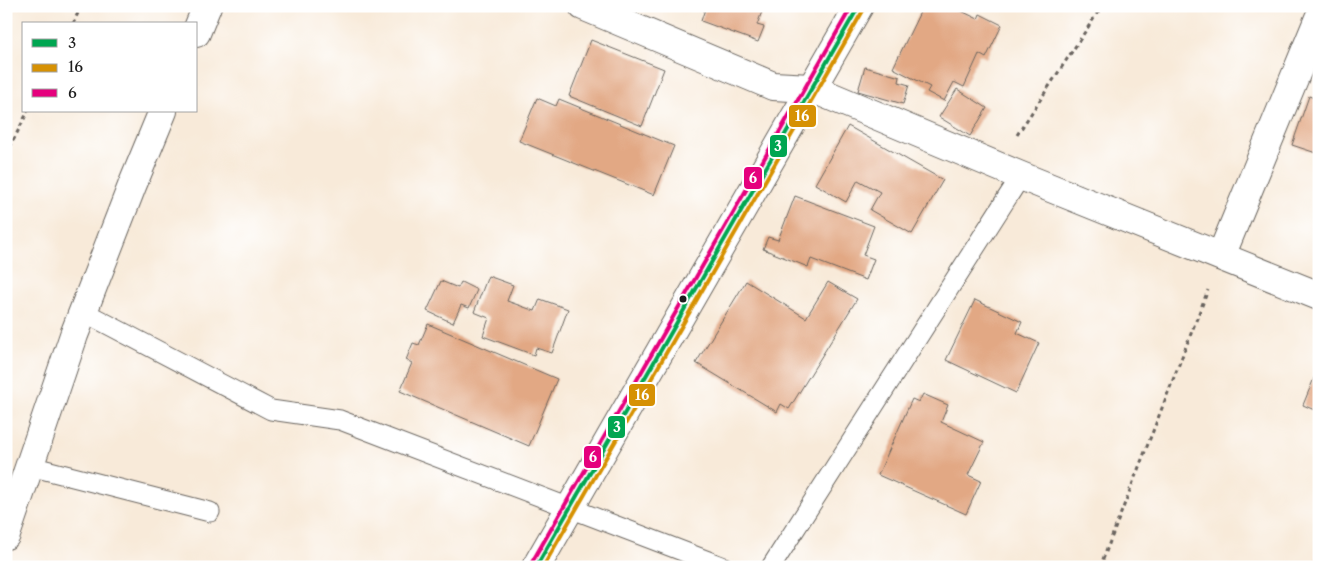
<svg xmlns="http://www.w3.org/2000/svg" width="1325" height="573" font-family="'Libre Caslon Text',serif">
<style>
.building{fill:#e2a884}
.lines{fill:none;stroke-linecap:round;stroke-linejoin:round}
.lane-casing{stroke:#69645e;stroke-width:21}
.street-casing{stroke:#69645e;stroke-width:30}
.highway-casing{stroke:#69645e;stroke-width:30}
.path{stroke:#69645e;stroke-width:3;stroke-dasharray:4 4;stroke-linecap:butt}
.lane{stroke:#fff;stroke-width:19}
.street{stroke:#fff;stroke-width:28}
.highway{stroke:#fff;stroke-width:28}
.bus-1-casing{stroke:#fff;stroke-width:8}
.bus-2-casing{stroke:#fff;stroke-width:8}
.bus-3-casing{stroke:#fff;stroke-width:8}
.bus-1{stroke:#00a651;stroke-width:4}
.bus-2{stroke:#d69104;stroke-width:4}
.bus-3{stroke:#e5007d;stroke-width:4}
.bus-dot{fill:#1c1c1c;stroke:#fff;stroke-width:2}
.line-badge{stroke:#fff;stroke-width:2}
.badge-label{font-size:14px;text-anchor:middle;font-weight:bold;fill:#fff}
</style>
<rect width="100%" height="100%" fill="#fff"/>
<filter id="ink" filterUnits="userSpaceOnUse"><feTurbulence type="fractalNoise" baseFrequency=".02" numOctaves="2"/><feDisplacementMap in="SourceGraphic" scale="10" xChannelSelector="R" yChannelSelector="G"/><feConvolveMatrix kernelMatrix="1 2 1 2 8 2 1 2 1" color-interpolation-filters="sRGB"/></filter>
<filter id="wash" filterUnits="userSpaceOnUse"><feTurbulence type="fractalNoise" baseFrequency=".0096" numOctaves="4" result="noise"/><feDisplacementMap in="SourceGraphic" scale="20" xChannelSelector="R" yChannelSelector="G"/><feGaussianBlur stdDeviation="1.12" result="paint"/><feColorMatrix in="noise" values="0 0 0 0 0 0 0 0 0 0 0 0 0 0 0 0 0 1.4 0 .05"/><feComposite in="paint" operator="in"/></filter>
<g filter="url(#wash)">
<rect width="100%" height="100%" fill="#f8ead9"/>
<g id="blocks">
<!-- building -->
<g class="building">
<polygon points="706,6 764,6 757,25 764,27 758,42 701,21"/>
<polygon points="923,6 951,6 978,19 980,14 1002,25 986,58 979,54 964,87 954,82 944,101 927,92 930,87 893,68"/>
<polygon points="591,40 664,69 642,126 569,96"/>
<polygon points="865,67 900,77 899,82 909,85 903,104 858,91"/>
<polygon points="957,89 987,108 970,136 939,117"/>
<polygon points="1309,96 1319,100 1319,154 1292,145"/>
<polygon points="537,98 556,106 559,99 674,146 654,195 519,141"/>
<polygon points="848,126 943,180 912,234 870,210 880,192 858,180 846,202 815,184"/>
<polygon points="795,196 874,226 863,255 874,259 866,280 811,259 808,267 763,249 768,237 778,240"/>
<polygon points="488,276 513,285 507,301 535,311 540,299 568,309 552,353 536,348 534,355 483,336 489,318 474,312"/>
<polygon points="441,281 458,288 461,282 477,290 469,308 461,305 453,323 427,311"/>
<polygon points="746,281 806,318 828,282 857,299 789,409 781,404 777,412 696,363"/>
<polygon points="975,300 1022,322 1017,333 1039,343 1016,393 946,360"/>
<polygon points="428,324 557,379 529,446 400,391 412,363 406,360 413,343 419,345"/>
<polygon points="1319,366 1319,412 1303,405"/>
<polygon points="923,394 948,405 941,422 984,442 968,475 981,481 966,514 878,475 912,399 919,402"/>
<polygon points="1319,553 1319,567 1313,567"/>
</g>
</g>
</g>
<g filter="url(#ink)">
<use href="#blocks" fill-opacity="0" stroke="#69645e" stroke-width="1"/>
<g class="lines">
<defs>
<g id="lane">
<polyline points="84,312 271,410 340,420 724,567"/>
<polyline points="30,466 210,512"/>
<polyline points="771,567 1021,176"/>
</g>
<g id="street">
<polyline points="583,6 773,86 811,88 1021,176 1319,296"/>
<polyline points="196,33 207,6"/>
<polyline points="1221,256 1319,18"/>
<polyline points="6,535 74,335 132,186 163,111"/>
</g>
<polyline id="highway" points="536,567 859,6"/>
</defs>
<!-- lane casing -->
<use href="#lane" class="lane-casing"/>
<!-- street casing -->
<use href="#street" class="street-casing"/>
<!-- highway casing -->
<use href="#highway" class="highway-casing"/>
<!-- path -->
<g class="path">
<polyline points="73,24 81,6"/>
<polyline points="1017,135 1102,6"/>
<polyline points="6,155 28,111"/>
<polyline points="1100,567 1208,290"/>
</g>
<!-- lane -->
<use href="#lane" class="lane"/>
<!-- street -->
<use href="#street" class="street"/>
<!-- highway -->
<use href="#highway" class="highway"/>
<defs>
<polyline id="bus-1" points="536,567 859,6"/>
<polyline id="bus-2" points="543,567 864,9"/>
<polyline id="bus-3" points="531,564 852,6"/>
</defs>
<!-- bus-1 casing -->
<use href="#bus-1" class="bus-1-casing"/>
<!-- bus-2 casing -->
<use href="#bus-2" class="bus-2-casing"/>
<!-- bus-3 casing -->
<use href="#bus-3" class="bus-3-casing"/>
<!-- bus-1 -->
<use href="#bus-1" class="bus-1"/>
<!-- bus-2 -->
<use href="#bus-2" class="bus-2"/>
<!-- bus-3 -->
<use href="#bus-3" class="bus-3"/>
</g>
</g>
<!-- markers -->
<circle class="bus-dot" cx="683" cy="299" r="4.5"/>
<g class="line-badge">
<rect x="788" y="104" width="29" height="24" rx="5" fill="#d69104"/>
<rect x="769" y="134" width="19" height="24" rx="5" fill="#00a651"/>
<rect x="743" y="166" width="20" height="24" rx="5" fill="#e5007d"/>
<rect x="628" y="383" width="28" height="24" rx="5" fill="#d69104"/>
<rect x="607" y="415" width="19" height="24" rx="5" fill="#00a651"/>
<rect x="583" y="445" width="19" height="24" rx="5" fill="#e5007d"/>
</g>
<g class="badge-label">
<text x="802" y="121">16</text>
<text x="778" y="151">3</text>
<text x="753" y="183">6</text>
<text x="642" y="400">16</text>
<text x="617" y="432">3</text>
<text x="593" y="462">6</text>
</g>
<!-- margin -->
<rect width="1325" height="573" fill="none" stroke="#fff" stroke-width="25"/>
<!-- legend -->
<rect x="22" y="22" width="175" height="90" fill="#ffffff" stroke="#a4a4a4"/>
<rect x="32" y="39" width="25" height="8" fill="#00a651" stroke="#a4a4a4"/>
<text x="68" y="48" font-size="15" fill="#1c1c1c">3</text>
<rect x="32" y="64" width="25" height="8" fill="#d69104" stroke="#a4a4a4"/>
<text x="68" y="72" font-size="15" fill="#1c1c1c">16</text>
<rect x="32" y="89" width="25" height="8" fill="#e5007d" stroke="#a4a4a4"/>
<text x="68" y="98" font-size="15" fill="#1c1c1c">6</text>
</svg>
